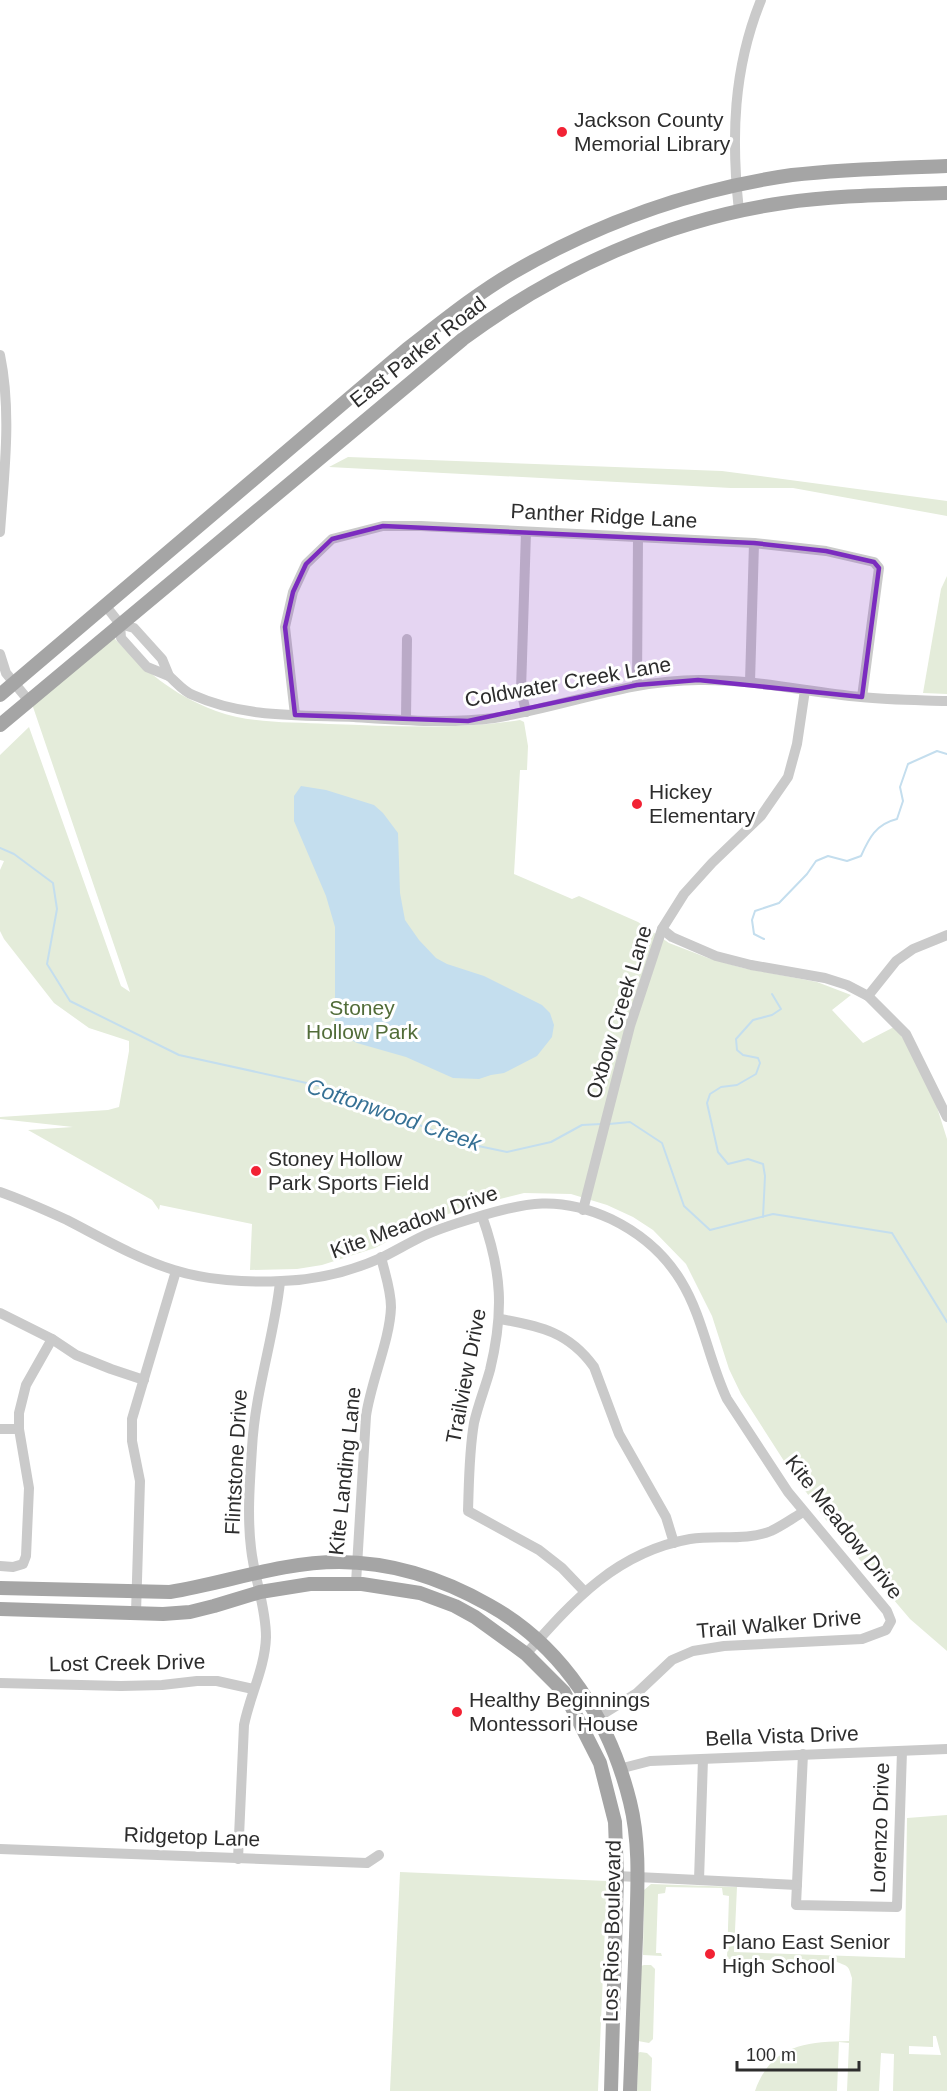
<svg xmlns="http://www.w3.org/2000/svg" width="947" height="2091" font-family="Helvetica,sans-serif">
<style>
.green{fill:#e4ecda;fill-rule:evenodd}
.water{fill:#c4deee}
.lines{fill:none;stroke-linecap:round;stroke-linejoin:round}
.stream{stroke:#c4deee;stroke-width:2}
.minor{stroke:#cacaca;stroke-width:10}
.major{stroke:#a5a5a5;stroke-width:14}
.marked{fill:#7b2cbf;fill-opacity:0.2;stroke:#7b2cbf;stroke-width:4.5;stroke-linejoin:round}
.poi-dot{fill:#f22234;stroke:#fff;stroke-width:2}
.labels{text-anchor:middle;stroke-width:6;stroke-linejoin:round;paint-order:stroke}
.poi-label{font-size:21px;fill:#2d2d2d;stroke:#fff;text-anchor:start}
.street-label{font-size:21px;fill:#2d2d2d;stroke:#fff}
.park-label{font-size:21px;fill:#516c38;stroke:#fff}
.water-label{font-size:22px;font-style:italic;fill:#367195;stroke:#fff}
</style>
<rect width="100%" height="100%" fill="#fff"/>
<!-- green -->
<g class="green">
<polygon points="348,457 722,471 947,501 947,516 793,488 731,488 329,467"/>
<polygon points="947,576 947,694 923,693 941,589"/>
<path d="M113,637C146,671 171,694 216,711C252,724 291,722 329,724C394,726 455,730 520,720L524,722L528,746L527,770H520L514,874L572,899L579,896L638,922L669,943L708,958L743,968L817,982L851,995L832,1010L863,1043L894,1027L907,1043L925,1069L947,1139V1651L910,1619L826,1520L784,1461L741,1394L729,1369L712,1316L686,1264L653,1230L633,1217L607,1205L571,1194L524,1193L468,1207L423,1223L375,1248L322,1265L297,1269L250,1270L252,1224L160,1205L159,1210L152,1200L28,1130L73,1127L0,1119V1117L108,1110L119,1107L129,1051V1041L89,1028L54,1003L4,939L0,931V870L4,861L0,860V755L29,727L121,986L130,992L32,704Z"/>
<path d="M947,1815V2091H893L894,2054L881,2053L879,2091H847L849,2043L839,2042L837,2091H755C771,2045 805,2042 849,2041L852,1978C848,1965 849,1967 837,1962L727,1959L729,1896L723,1895L722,1888L666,1887L665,1893L658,1894L656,1953H661L662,1956L643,1955L644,1890L651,1884L737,1887L734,1952L905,1958L907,1818ZM933,2036H936L941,2055L909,2054V2046L933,2047Z"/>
<polygon points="400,1872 607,1881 598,2091 390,2091"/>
<polygon points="644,1965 651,1965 655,1969 653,2039 649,2043 638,2041 641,1966"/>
<polygon points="640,2052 647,2053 652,2058 651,2091 637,2091 638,2053"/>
</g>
<!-- water -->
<polygon class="water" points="301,786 326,790 374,805 383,813 398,833 400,893 405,920 419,940 436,958 447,964 484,976 542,1005 550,1013 554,1025 552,1037 537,1056 504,1073 491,1075 479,1079 453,1078 406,1057 357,1043 345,1037 335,1027 335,927 326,896 294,821 294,796"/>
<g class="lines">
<!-- stream -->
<g class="stream">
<polyline points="0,848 14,854 53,883 57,909 47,964 70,1001 179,1055 325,1087 464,1143 507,1152 551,1142 582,1125 601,1124"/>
<path d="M764,939L754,934L752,920L755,911L779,903L807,874L816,861L828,856L847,861L861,856C869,838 876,824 897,819L903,801L900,787L908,764L937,751L947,754"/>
<polyline points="609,1124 630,1122 662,1143 684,1206 710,1230 773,1214 892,1233 947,1322"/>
<polyline points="763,1217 765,1176 763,1164 748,1159 728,1164 718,1152 707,1103 710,1094 721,1087 737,1085 756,1074 760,1063 758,1058 743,1055 737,1050 736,1039 753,1020 772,1015 781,1009 772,994"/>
</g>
<!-- minor -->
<g class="minor">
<path d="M739,211C731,138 733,69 761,0"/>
<path d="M0,355C12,413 4,474 0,532"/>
<polyline points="105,605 120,624 134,628 162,659 169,676 147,667 121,638 120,624"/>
<polyline points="0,654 6,673 29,701"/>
<path d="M169,676C176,682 184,692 193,695C244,718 299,715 354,717C400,720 448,724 494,718C563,707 628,680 699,680C754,679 807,692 861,697C889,700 918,700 947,701"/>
<polyline points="750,682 754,543"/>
<polyline points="637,685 638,537"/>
<polyline points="526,712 521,690 526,532"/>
<polyline points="295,715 285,627 293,592 306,564 332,539 383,526 421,526 754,543 826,551 874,562 879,568 862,697"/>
<polyline points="406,719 407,639"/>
<polyline points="662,929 672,937 716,956 751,965 825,978 847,985 868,996 906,1034 947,1117"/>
<polyline points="868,996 896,961 913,949 947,935"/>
<path d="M0,1192C23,1200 45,1210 67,1220C102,1238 136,1258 174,1270C205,1280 248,1283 281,1281C315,1280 352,1271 383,1257C395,1251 407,1244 419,1238C437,1229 455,1224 474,1218C525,1202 559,1195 611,1219C640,1233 664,1253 681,1281C703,1317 709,1361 727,1399L788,1492L887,1611L891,1621L886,1630L862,1639L724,1646L693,1651L672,1660L637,1693L582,1727"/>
<polyline points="583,1210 630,1026 662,929 684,894 712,863 761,816 788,777 797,744 805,690"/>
<path d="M482,1216C502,1272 504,1312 490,1370C485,1388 478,1405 474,1423C469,1452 469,1482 468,1511L539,1550L562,1568L584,1591"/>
<polyline points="0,1313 52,1339 76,1355 111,1369 144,1380"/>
<path d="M500,1319C540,1326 569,1332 594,1367L619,1434L666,1517L674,1543"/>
<polyline points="0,1429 19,1429"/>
<polyline points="0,1566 13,1567 23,1564 26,1556 29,1488 19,1429 19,1413 26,1385 52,1339"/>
<path d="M356,1583L366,1416C371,1381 390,1340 391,1307C391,1290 385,1274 381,1257"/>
<polyline points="136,1613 140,1481 132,1441 132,1419 176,1271"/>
<path d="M526,1654C573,1601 616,1552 690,1539C716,1535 747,1541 771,1531C782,1526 793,1518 803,1512"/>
<polyline points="0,1683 121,1686 162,1685 197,1681 217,1681 253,1689"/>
<polyline points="803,1754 796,1905 897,1907 902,1751"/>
<polyline points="619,1769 650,1761 947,1749"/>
<polyline points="0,1849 367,1863 379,1855"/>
<path d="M238,1859L244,1725C250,1695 265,1668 266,1637C266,1606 254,1578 251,1548C247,1515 250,1480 252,1448C255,1391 274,1338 280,1282"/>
<polyline points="617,1876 797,1885"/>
<polyline points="699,1880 703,1759"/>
</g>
<!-- major -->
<g class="major">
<path d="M0,695L407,349C442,322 476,294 514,272C600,222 694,189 792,175C843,169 895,168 947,166"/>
<path d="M0,725L463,339C557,269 667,220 783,203C837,195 892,195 947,193"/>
<path d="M0,1588L170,1592C226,1583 281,1562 339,1562C392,1562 443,1579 489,1605C563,1646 610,1721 630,1802C641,1846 637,1893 636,1937C634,1988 632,2040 630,2091"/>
<polyline points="0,1609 163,1614 190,1612 214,1606 260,1592 310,1584 362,1584 420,1593 455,1606 475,1617 526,1654 564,1692 600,1763 615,1822 617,1876 611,2091"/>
</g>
</g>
<!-- marked area -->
<path class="marked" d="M383,526L754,543L826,551L874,562L879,568L862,697L698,680L637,685L468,721L295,715L285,627L293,592L306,564L332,539Z"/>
<!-- markers -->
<g class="poi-dot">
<circle cx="562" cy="132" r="6"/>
<circle cx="637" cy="804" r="6"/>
<circle cx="256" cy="1171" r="6"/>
<circle cx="457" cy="1712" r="6"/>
<circle cx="710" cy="1954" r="6"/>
</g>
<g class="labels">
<!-- poi labels -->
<g class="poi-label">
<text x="574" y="127">Jackson County<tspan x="574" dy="24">Memorial Library</tspan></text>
<text x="649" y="799">Hickey<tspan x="649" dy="24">Elementary</tspan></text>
<text x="268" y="1166">Stoney Hollow<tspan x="268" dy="24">Park Sports Field</tspan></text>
<text x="469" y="1707">Healthy Beginnings<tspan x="469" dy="24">Montessori House</tspan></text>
<text x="722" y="1949">Plano East Senior<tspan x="722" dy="24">High School</tspan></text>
</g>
<!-- street labels -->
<g class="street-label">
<text transform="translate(418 352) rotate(-38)" y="7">East Parker Road</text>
<text transform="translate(604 516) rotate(3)" y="7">Panther Ridge Lane</text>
<text transform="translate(568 682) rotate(-10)" y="7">Coldwater Creek Lane</text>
<text transform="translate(619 1012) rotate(-73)" y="7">Oxbow Creek Lane</text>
<text transform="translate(414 1222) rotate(-20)" y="7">Kite Meadow Drive</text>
<text transform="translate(466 1376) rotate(-79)" y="7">Trailview Drive</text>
<text transform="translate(236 1462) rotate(-87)" y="7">Flintstone Drive</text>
<text transform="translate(345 1471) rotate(-84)" y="7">Kite Landing Lane</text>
<text transform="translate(844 1527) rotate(52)" y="7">Kite Meadow Drive</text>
<text transform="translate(779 1624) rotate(-5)" y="7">Trail Walker Drive</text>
<text transform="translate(127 1663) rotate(-1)" y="7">Lost Creek Drive</text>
<text transform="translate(782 1736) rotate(-2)" y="7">Bella Vista Drive</text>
<text transform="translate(880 1828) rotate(-88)" y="7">Lorenzo Drive</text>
<text transform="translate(192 1837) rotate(2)" y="7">Ridgetop Lane</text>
<text transform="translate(612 1931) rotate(-89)" y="7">Los Rios Boulevard</text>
</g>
<!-- park labels -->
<g class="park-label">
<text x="362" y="1015">Stoney<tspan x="362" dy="24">Hollow Park</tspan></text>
</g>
<!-- water labels -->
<g class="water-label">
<text transform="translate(394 1114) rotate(19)" y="8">Cottonwood Creek</text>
</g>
</g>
<!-- scale -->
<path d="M737 2061v9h122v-9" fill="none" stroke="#2d2d2d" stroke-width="3"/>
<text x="746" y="2061" font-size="18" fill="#2d2d2d" stroke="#ffffff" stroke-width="4.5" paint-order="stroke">100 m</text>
</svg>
